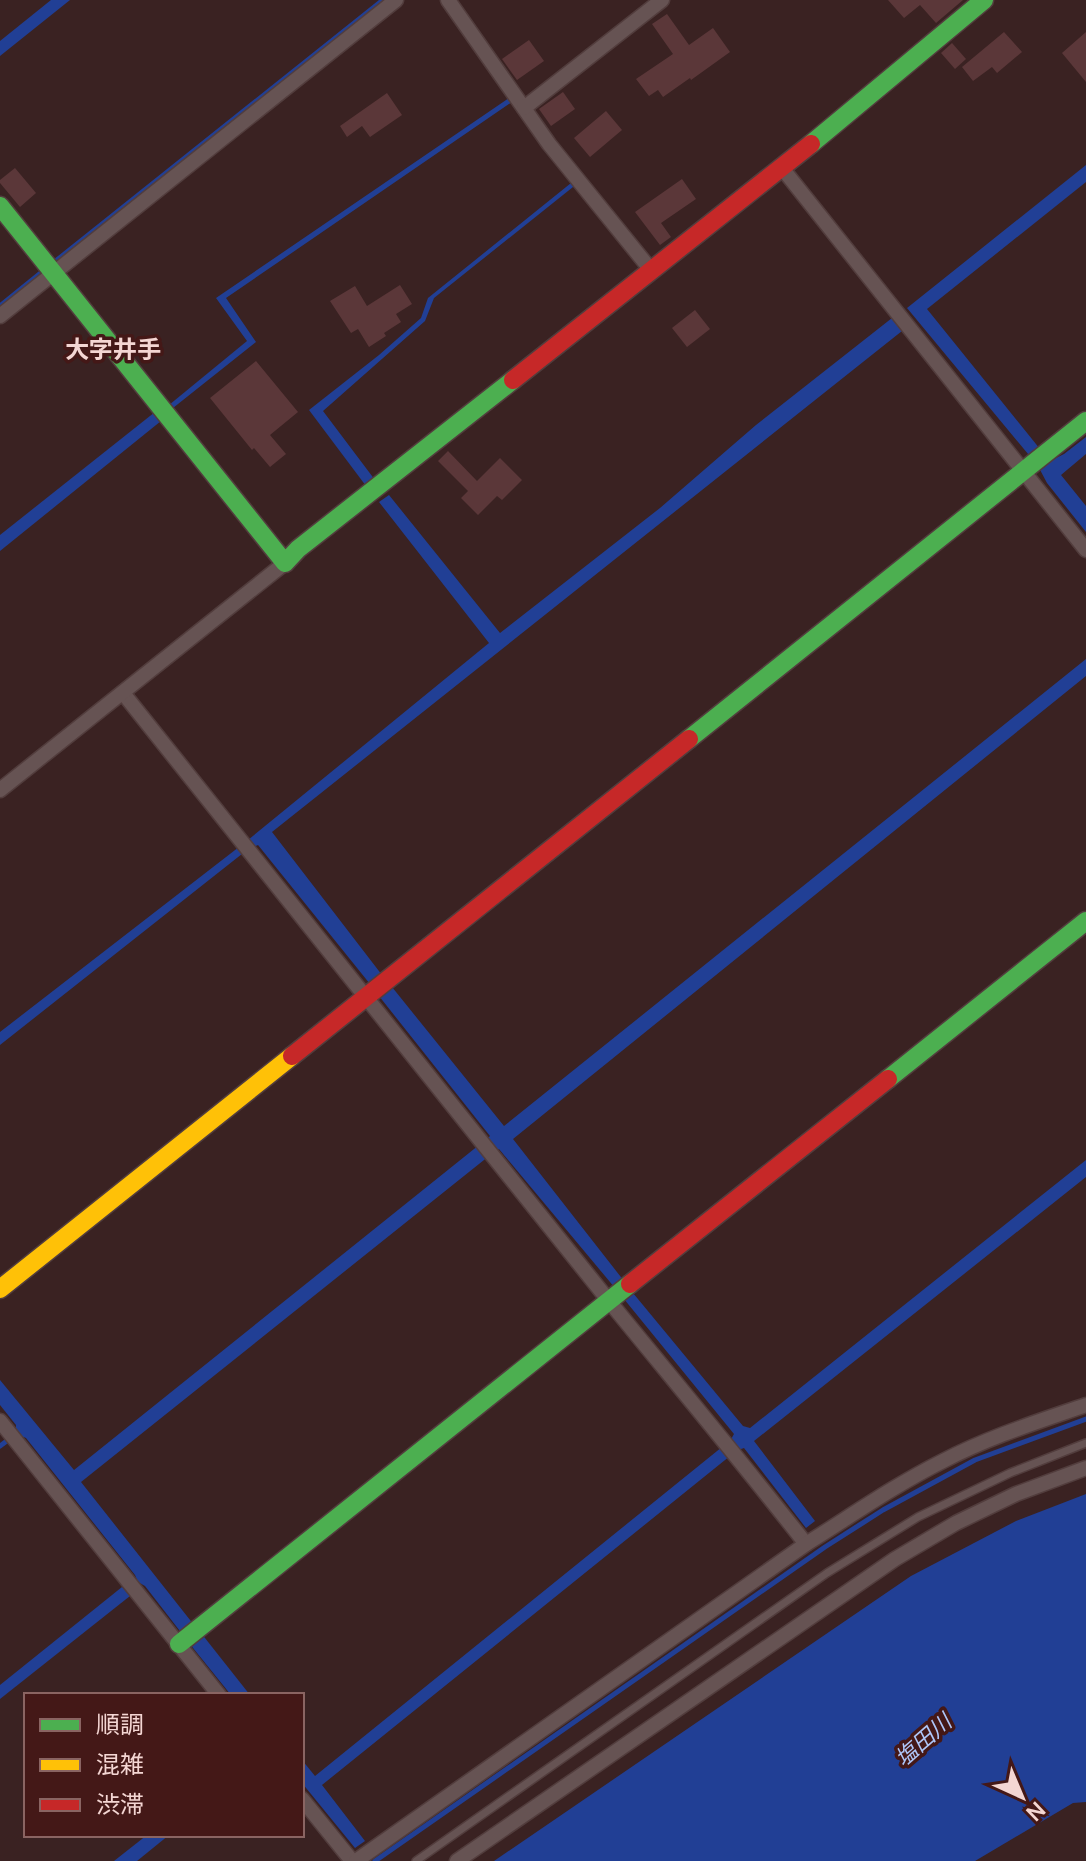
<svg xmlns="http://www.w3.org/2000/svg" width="1086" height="1861" font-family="Manrope,'Noto Sans JP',sans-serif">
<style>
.water{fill:#213f95}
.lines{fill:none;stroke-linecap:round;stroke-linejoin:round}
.stream{stroke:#213f95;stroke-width:5}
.building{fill:#5b3739}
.lane-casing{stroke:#523d3d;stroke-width:10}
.street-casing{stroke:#523d3d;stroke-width:17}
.fast-casing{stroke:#523d3d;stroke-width:21}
.slow-casing{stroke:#523d3d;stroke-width:21}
.jam-casing{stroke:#523d3d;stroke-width:21}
.lane{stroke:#665353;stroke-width:7}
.street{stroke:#665353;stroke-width:14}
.fast{stroke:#4caf50;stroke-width:18}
.slow{stroke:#ffc107;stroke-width:18}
.jam{stroke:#c62828;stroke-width:18}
.labels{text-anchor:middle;stroke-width:7;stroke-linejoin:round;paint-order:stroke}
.water-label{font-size:22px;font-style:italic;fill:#aec6f8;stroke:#441817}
.quarter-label{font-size:24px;font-weight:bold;fill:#f4d6d3;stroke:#441817}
</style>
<rect width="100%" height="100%" fill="#3a2222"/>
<!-- water -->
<g class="water">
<polygon points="51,0 70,0 0,56 0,41"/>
<polygon points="509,98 512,102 226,298 256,342 173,408 169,405 247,341 216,298"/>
<polygon points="1086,165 1086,182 927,309 1040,449 1054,459 1064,454 1086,437 1086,454 1061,475 1086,506 1086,532 1047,483 1038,466 907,308"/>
<polygon points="576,179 578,183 434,298 425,321 323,411 375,480 366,486 309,410 379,355 421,318 428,298"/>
<polygon points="892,318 902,331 272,832 382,975 370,984 258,845 247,850 0,1045 0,1032 248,840 489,643 379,502 389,495 500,633 660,508 756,425"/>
<polygon points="155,412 161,421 0,551 0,535"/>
<polygon points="1086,659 1086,676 513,1139 624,1281 615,1288 499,1149 496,1151 486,1140 490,1136 379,996 392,987 504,1126"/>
<polygon points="479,1145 489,1156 81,1482 194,1625 183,1635 145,1586 138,1582 135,1575 26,1438 16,1434 16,1425 0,1405 0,1380 74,1470"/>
<polygon points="1086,1160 1086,1177 754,1441 815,1521 806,1528 744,1448 738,1450 730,1441 734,1434 624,1299 633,1293 743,1426 750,1428"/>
<polygon points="722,1447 730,1456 322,1785 365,1841 355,1848 302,1783 302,1760 315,1776"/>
<polygon points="1086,1494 1086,1802 1073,1803 975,1861 494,1861 911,1576 1016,1521"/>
<polygon points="122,1587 130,1596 0,1699 0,1685"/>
<polygon points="201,1633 250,1695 231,1695 189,1643"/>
<polygon points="147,1835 169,1835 137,1861 114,1861"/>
</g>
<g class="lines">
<!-- stream -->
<g class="stream">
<polyline points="57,260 383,0"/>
<polyline points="0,306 42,272"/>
<polyline points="0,1446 12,1437"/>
<polyline points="375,1861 825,1547 883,1510 975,1460 1086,1419"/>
</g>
</g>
<!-- building -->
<g class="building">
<polygon points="888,0 963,0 936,23 920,5 904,18"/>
<polygon points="667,14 689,45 713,28 730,52 691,80 690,78 663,97 658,90 649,96 636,79 673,54 652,24"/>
<polygon points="1004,32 1022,52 997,73 992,67 973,81 962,67"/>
<polygon points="1086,32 1086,82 1062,53"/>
<polygon points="529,40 544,61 517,80 502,59"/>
<polygon points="952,43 966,59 955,69 941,53"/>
<polygon points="563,92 575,109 551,126 539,109"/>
<polygon points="387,93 402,115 370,137 362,126 347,137 340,126"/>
<polygon points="606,111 622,130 590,157 574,138"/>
<polygon points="15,168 36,193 20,207 0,183 0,180"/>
<polygon points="682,179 696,199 661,223 671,237 660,245 635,212"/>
<polygon points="400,285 412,304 396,314 401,322 384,333 386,336 369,347 358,329 351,333 330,301 355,286 367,306"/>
<polygon points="695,310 710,329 687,347 672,328"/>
<polygon points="256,361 298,412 270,435 286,454 270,467 254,448 252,450 210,398"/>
<polygon points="448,451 477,481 500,458 522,480 502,500 497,496 478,515 461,498 468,491 438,461"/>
</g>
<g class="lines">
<defs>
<polyline id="lane" points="416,1861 827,1573 918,1517 1010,1473 1086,1443"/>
<g id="street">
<polyline points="448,0 549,144 651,270"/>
<polyline points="524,108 662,0"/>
<polyline points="782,168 1086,550"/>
<polyline points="0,316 396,0"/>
<path d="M123,693C286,894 446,1099 609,1301C675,1382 742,1462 806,1544"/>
<polyline points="0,790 285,563"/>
<polyline points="0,1421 219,1695"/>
<polyline points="302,1799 352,1861"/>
<path d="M356,1861L806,1544C851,1516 895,1485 943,1461C989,1437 1037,1422 1086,1405"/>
<polyline points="457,1861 895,1559 956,1523 1016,1494 1086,1468"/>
</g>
<g id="fast">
<polyline points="811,144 984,0"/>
<polyline points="0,206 285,563 298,549 513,380"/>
<polyline points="689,739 1086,421"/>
<polyline points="888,1079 1086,921"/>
<polyline points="179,1644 630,1284"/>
</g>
<polyline id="slow" points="0,1289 292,1056"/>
<g id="jam">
<polyline points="513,380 811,144"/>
<polyline points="292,1056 689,739"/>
<polyline points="630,1284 888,1079"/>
</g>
</defs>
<!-- lane casing -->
<use href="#lane" class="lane-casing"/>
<!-- street casing -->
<use href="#street" class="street-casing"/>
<!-- fast casing -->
<use href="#fast" class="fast-casing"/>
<!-- slow casing -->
<use href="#slow" class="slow-casing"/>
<!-- jam casing -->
<use href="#jam" class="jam-casing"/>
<!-- lane -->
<use href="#lane" class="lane"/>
<!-- street -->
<use href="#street" class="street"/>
<!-- fast -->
<use href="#fast" class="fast"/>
<!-- slow -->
<use href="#slow" class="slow"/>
<!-- jam -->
<use href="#jam" class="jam"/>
</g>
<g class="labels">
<!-- water labels -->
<g class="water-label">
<text transform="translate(923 1740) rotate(-41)" y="8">塩田川</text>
</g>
<!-- quarter labels -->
<g class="quarter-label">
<text x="113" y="358">大字井手</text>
</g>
</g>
<!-- legend -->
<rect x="24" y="1693" width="280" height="144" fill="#441817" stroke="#8a6462" stroke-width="2"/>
<rect x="40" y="1719" width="40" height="12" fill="#4caf50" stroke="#8a6462" stroke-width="2"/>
<text x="96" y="1733" font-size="24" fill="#f4d6d3">順調</text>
<rect x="40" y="1759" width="40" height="12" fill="#ffc107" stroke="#8a6462" stroke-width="2"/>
<text x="96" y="1773" font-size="24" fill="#f4d6d3">混雑</text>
<rect x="40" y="1799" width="40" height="12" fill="#c62828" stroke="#8a6462" stroke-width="2"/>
<text x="96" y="1813" font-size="24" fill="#f4d6d3">渋滞</text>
<!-- north arrow -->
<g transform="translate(1022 1797) rotate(136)" stroke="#441817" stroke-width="6" paint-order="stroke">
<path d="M0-6L14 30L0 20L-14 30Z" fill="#f4d6d3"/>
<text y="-12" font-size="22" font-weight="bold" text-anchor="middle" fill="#f4d6d3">N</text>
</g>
</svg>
